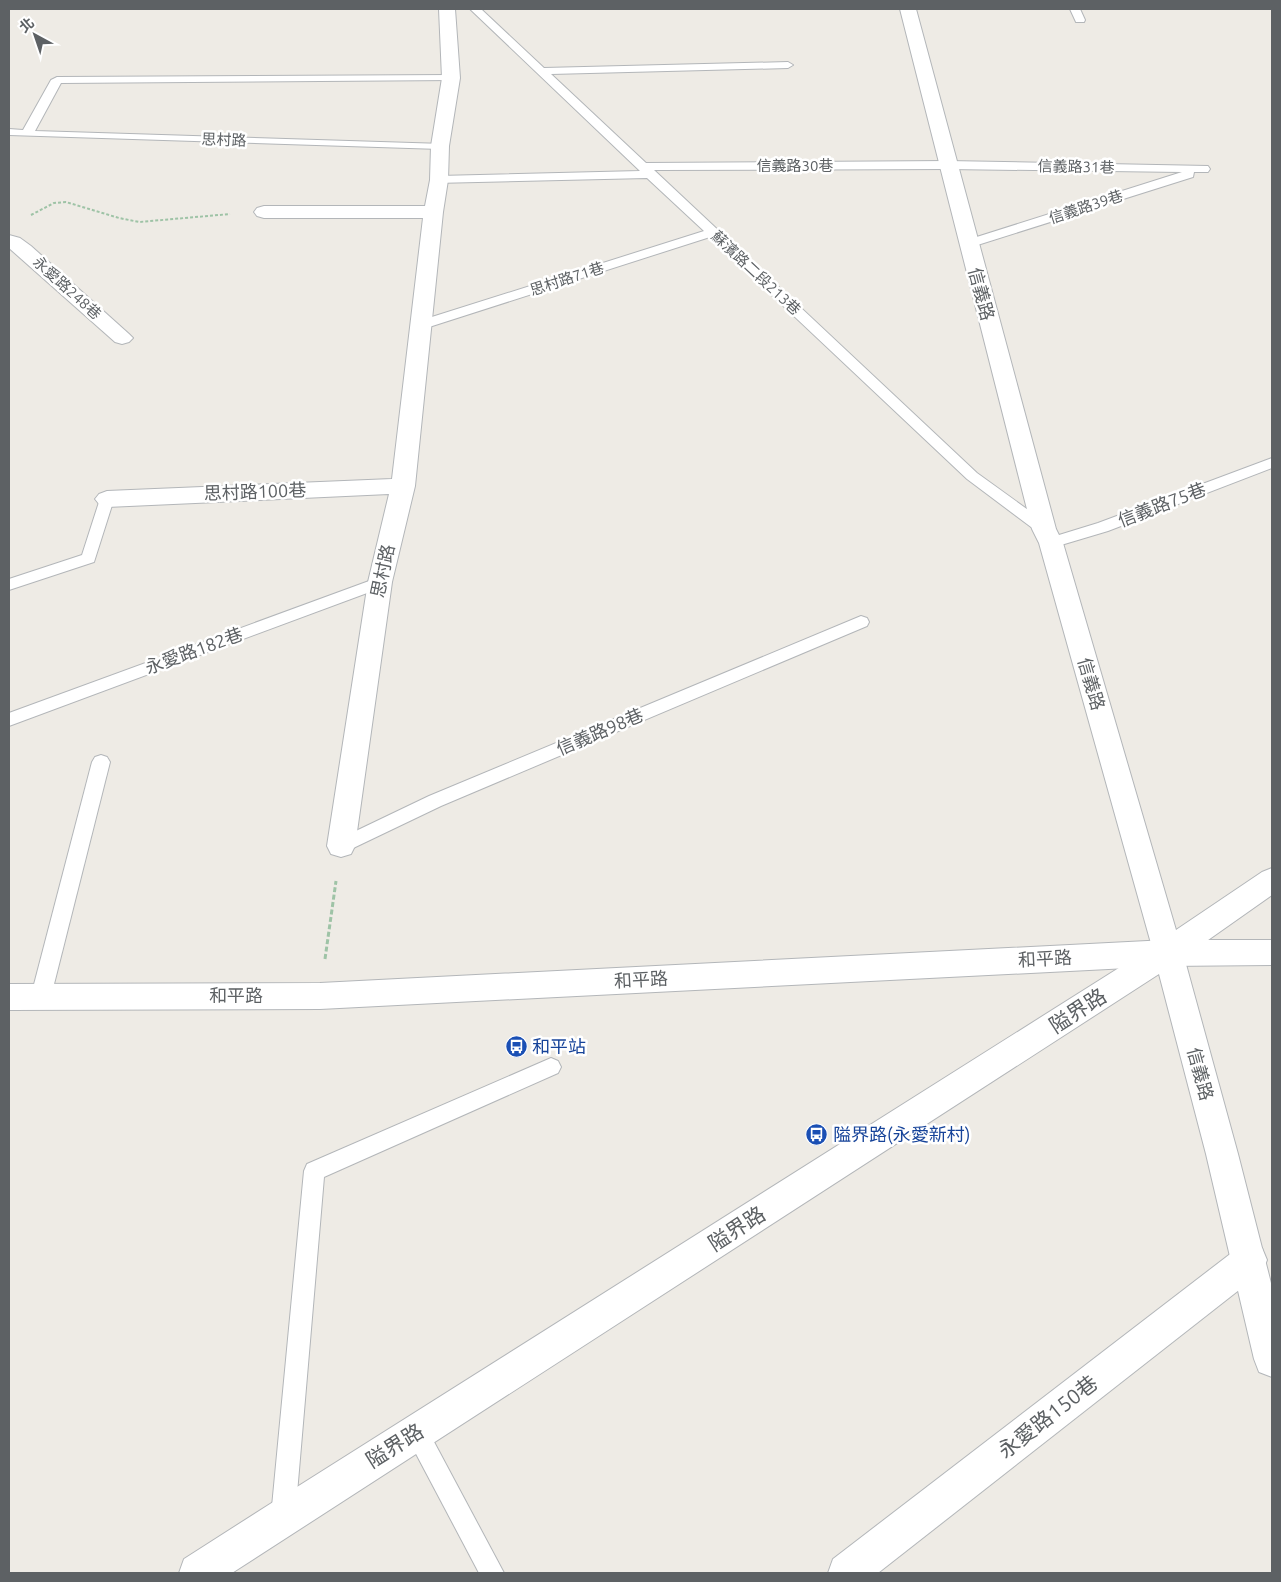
<svg xmlns="http://www.w3.org/2000/svg" width="1281" height="1582" font-family="Ubuntu,'Noto Sans TC',sans-serif">
<style>
.lines{fill:none;stroke-linecap:round;stroke-linejoin:round}
.service-casing{stroke:#b3b6b9;stroke-width:2}
.minor-casing{stroke:#b3b6b9;stroke-width:2}
.tertiary-casing{stroke:#b3b6b9;stroke-width:2}
.path-far1{stroke:#9ec3a6;stroke-width:2;stroke-dasharray:3 2;stroke-linecap:butt}
.path{stroke:#9ec3a6;stroke-width:3;stroke-dasharray:5 2.5;stroke-linecap:butt}
.service{fill:#fff;fill-rule:evenodd}
.minor{fill:#fff;fill-rule:evenodd}
.tertiary{fill:#fff;fill-rule:evenodd}
.labels{text-anchor:middle;stroke-width:5;stroke-linejoin:round;paint-order:stroke}
.far-street-label{font-size:15px;fill:#5d6164;stroke:#fff}
.street-label{font-size:18px;fill:#5d6164;stroke:#fff}
.transit-label{font-size:18px;fill:#164399;stroke:#fff;text-anchor:start}
.near-street-label{font-size:21px;fill:#5d6164;stroke:#fff}
</style>
<rect width="100%" height="100%" fill="#eeebe5"/>
<g class="lines">
<defs>
<g id="service">
<polygon points="470,9 481,9 544,68 788,62 793,65 788,68 551,74 646,163 948,161 1208,166 1210,169 1208,172 1194,172 1193,177 968,248 964,247 962,244 964,241 1182,172 948,169 654,170 977,473 1049,525 1052,529 1049,533 1039,533 967,479 710,237 426,328 416,328 414,325 416,322 704,231 647,178 435,183 433,180 439,176 640,171"/>
<polygon points="1070,9 1080,9 1085,20 1084,22 1076,22"/>
<polygon points="451,75 455,76 457,78 455,80 61,83 35,131 444,144 446,146 440,149 9,135 9,129 23,130 51,80 57,77"/>
<polygon points="1272,458 1272,468 1108,531 1051,548 1046,547 1043,543 1046,539 1098,523"/>
<polygon points="107,494 112,496 114,499 94,562 9,590 9,579 82,555 100,499 102,496"/>
<polygon points="380,577 386,578 388,582 386,586 9,726 9,713"/>
<polygon points="861,616 867,618 869,622 867,626 441,806 347,851 341,853 335,851 332,846 335,841 429,796"/>
<polygon points="101,755 107,757 110,762 51,996 48,1002 41,1004 34,1002 31,996 92,762 95,757"/>
<polygon points="551,1058 558,1061 561,1067 558,1073 324,1177 295,1517 292,1526 283,1529 274,1526 271,1517 304,1171 307,1164"/>
<polygon points="417,1421 425,1425 504,1573 479,1573 405,1433 409,1425"/>
</g>
<g id="minor">
<polygon points="439,9 455,9 460,78 449,146 448,180 443,212 415,486 392,582 355,846 351,854 341,857 331,854 327,846 368,582 389,494 107,507 99,504 95,499 99,494 107,491 392,479 423,218 264,218 257,216 254,212 257,208 264,206 425,206 430,180 431,146 442,78"/>
<polygon points="9,235 20,238 31,246 129,334 133,338 129,342 122,344 115,342 9,248"/>
<polygon points="1167,940 1272,940 1272,965 1167,966 320,1009 9,1010 9,984 320,983"/>
<polygon points="1250,1243 1262,1248 1267,1260 1262,1272 878,1573 828,1573 833,1559 1238,1248"/>
</g>
<polygon id="tertiary" points="900,9 916,9 1056,529 1063,543 1176,930 1262,872 1272,868 1272,895 1184,957 1238,1154 1272,1287 1272,1377 1259,1372 1254,1359 1206,1154 1159,974 232,1573 179,1573 184,1559 270,1504 1152,947 1039,543 1032,529"/>
</defs>
<!-- service casing -->
<use href="#service" class="service-casing"/>
<!-- minor casing -->
<use href="#minor" class="minor-casing"/>
<!-- tertiary casing -->
<use href="#tertiary" class="tertiary-casing"/>
<!-- path-far1 -->
<polyline class="path-far1" points="31,215 54,203 66,202 119,218 139,222 230,214"/>
<!-- path -->
<polyline class="path" points="325,959 336,881"/>
<!-- service -->
<use href="#service" class="service"/>
<!-- minor -->
<use href="#minor" class="minor"/>
<!-- tertiary -->
<use href="#tertiary" class="tertiary"/>
</g>
<!-- icons -->
<defs>
<symbol id="bus-disc" viewBox="-11 -11 22 22"><circle r="9.5" fill="#1a4fb4" stroke="#fff"/><path d="M-5-6H5V4H4V6H2V4H-2V6H-4V4H-5ZM-3.5-4V0h7V-4ZM-3.5 1.2v1.5H-2V1.2ZM2 1.2v1.5H3.5V1.2Z" fill="#fff"/></symbol>
</defs>
<g fill-rule="evenodd">
<use href="#bus-disc" x="504" y="1034" width="25" height="25"/>
<use href="#bus-disc" x="804" y="1122" width="25" height="25"/>
</g>
<g class="labels">
<!-- far-street labels -->
<g class="far-street-label">
<text transform="translate(224 140) rotate(2)" y="5">思村路</text>
<text x="795" y="171">信義路30巷</text>
<text transform="translate(1076 167) rotate(1)" y="5">信義路31巷</text>
<text transform="translate(1086 207) rotate(-18)" y="5">信義路39巷</text>
<text transform="translate(756 273) rotate(43)" y="5">蘇濱路二段213巷</text>
<text transform="translate(567 279) rotate(-18)" y="5">思村路71巷</text>
<text transform="translate(67 288) rotate(42)" y="5">永愛路248巷</text>
</g>
<!-- street labels -->
<g class="street-label">
<text transform="translate(981 294) rotate(75)" y="6">信義路</text>
<text transform="translate(255 492) rotate(-2)" y="6">思村路100巷</text>
<text transform="translate(1162 505) rotate(-21)" y="6">信義路75巷</text>
<text transform="translate(383 571) rotate(-78)" y="6">思村路</text>
<text transform="translate(194 651) rotate(-20)" y="6">永愛路182巷</text>
<text transform="translate(1091 684) rotate(74)" y="6">信義路</text>
<text transform="translate(600 732) rotate(-23)" y="6">信義路98巷</text>
<text transform="translate(1045 959) rotate(-3)" y="6">和平路</text>
<text transform="translate(641 980) rotate(-3)" y="6">和平路</text>
<text x="236" y="1002">和平路</text>
<text transform="translate(1200 1074) rotate(75)" y="6">信義路</text>
</g>
<!-- transit labels -->
<g class="transit-label">
<text x="532" y="1053">和平站</text>
<text x="833" y="1141">隘界路(永愛新村)</text>
</g>
<!-- near-street labels -->
<g class="near-street-label">
<text transform="translate(1078 1011) rotate(-33)" y="7">隘界路</text>
<text transform="translate(737 1229) rotate(-33)" y="7">隘界路</text>
<text transform="translate(1048 1417) rotate(-38)" y="7">永愛路150巷</text>
<text transform="translate(395 1446) rotate(-32)" y="7">隘界路</text>
</g>
</g>
<!-- border -->
<rect width="1281" height="1582" fill="none" stroke="#5d6164" stroke-width="20"/>
<!-- north arrow -->
<g transform="translate(35 35) rotate(320)" stroke="#ffffff" stroke-width="4" paint-order="stroke">
<path d="M0-4L9 19L0 12L-9 19Z" fill="#5d6164"/>
<text y="-8" font-size="14" font-weight="bold" text-anchor="middle" fill="#5d6164">北</text>
</g>
</svg>
